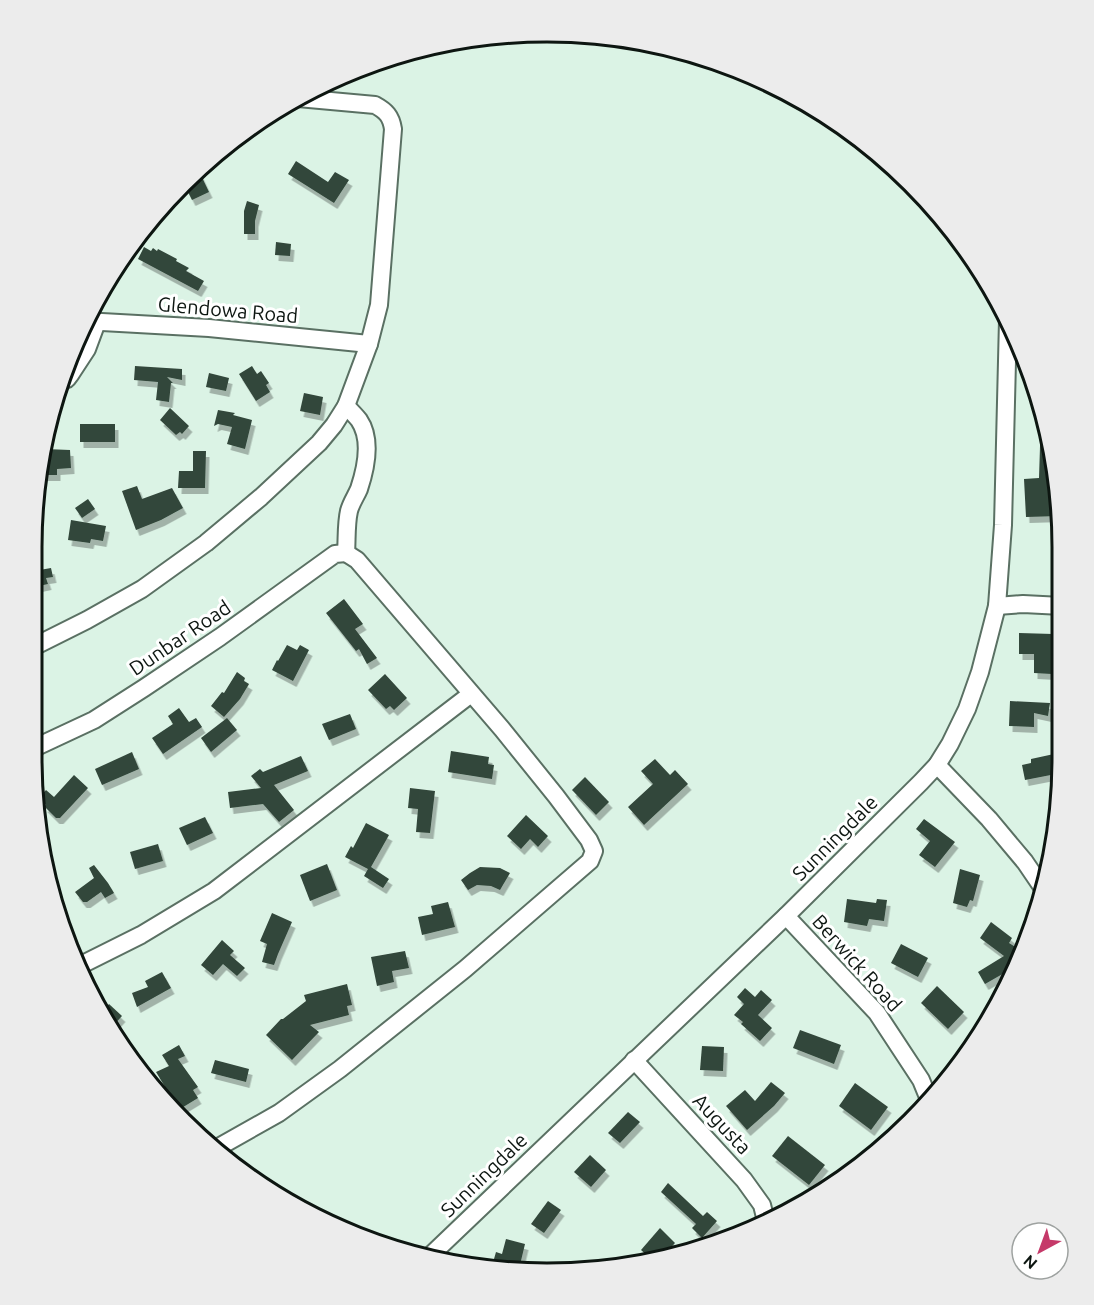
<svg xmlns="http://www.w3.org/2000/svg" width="1094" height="1305" font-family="Ubuntu,sans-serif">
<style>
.building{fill:#32463a;filter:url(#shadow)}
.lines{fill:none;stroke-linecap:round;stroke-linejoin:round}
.minor-casing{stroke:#5a7063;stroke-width:20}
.minor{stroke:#fff;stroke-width:16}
.labels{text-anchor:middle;stroke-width:6;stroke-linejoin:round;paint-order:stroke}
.street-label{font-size:20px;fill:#0d1611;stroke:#fff}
.rim{fill:none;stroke:#0d1611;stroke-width:3}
</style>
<defs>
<filter id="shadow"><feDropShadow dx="3.5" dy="6" stdDeviation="0" flood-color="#0004"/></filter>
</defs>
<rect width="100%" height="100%" fill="#dbf3e5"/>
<!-- building -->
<g class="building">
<polygon points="296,161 328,182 335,172 349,180 334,203 288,174"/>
<polygon points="198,169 209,192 192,200 183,182"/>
<polygon points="247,201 259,205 255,221 255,234 244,234 244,211"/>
<polygon points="276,242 291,244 290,256 275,255"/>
<polygon points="144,247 151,251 153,248 157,251 158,249 177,259 176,261 189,268 186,271 204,281 198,291 138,259"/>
<polygon points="135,366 182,369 182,380 167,377 173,383 171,383 169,402 156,400 158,382 134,380"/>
<polygon points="252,366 257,374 261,371 269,383 266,385 270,392 256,401 239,374"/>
<polygon points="209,373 229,378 226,391 206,387"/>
<polygon points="304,393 323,397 320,415 300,411"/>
<polygon points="170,408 189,426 182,434 180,432 176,435 160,420"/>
<polygon points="218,410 235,413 233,415 252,420 245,449 227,444 232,427 218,424 214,426"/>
<polygon points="1041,415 1043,415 1053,446 1059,516 1026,517 1024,479 1039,478"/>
<rect x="80" y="424" width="35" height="18"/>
<polygon points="45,449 70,450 71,468 57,469 57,475 41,475 41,462"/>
<polygon points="193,451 206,451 205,488 178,488 179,471 193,471"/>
<polygon points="137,486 142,499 172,488 183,508 161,520 136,530 122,491"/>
<polygon points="88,499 95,509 82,518 75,508"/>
<polygon points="71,520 106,526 103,541 91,539 90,543 68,540"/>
<polygon points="1052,541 1062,541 1062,589 1053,589"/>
<polygon points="51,568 53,577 46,578 48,584 34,587 34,571"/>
<polygon points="344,599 363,624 355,629 377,658 367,664 359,649 356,651 326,613"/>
<polygon points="1019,633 1053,634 1052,674 1034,673 1034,654 1019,654"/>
<polygon points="287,645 297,650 300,645 309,650 293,681 272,670 277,660 278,661"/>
<polygon points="237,672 245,678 244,681 249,684 240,699 224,717 211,706 222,692 224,693"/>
<polygon points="385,674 407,698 394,710 390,706 386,709 368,690"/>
<polygon points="1010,701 1050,703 1048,716 1034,713 1034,727 1009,726"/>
<polygon points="179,708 189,722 196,718 202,727 163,754 152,738 173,724 168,716"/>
<polygon points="350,714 356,729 329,740 322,724"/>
<polygon points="227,718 237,730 211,752 201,738"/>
<polygon points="451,751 489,757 488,764 494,765 492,779 448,772"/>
<polygon points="132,752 139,769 102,785 95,769"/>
<polygon points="1054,754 1055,759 1062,758 1061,773 1025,780 1022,765 1031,763 1031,759"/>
<polygon points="301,756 308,771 274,785 294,810 279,822 263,804 230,808 228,792 261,788 251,776 260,769 263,772"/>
<polygon points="655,759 670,775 675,770 688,784 644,825 628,807 653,784 641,771"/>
<polygon points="74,775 88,788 60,818 56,818 44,806 46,805 39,798 46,790 54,797"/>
<polygon points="585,777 609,802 596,815 572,790"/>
<polygon points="410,788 435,791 430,833 416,832 418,809 408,808"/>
<polygon points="526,815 548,836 538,847 530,839 521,849 507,836"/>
<polygon points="205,817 213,833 187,845 179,828"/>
<polygon points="924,819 955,842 935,867 919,855 930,841 916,829"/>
<polygon points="366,823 389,835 371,867 389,879 383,888 364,876 368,869 345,857 351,846 353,848"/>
<polygon points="158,844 163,861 135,869 130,852"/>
<polygon points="327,864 337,890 310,901 300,875"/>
<polygon points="94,865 108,883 114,893 105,898 101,892 87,902 83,902 75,892 94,878 89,868"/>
<polygon points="480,867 500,868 510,873 500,890 491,886 477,885 468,890 461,880 470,873"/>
<polygon points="960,869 980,875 973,901 970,900 967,907 953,903"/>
<polygon points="847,899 876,903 877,899 887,900 884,921 869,919 867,926 844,922"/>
<polygon points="448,902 455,927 422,935 418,917 433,914 431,906"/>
<polygon points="272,913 292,922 278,954 274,965 262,962 267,944 260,941"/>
<polygon points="991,922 1012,938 1009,943 1017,948 1027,943 1006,972 985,984 978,972 1004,956 980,938"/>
<polygon points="222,940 234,951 230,955 245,968 237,976 223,964 213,975 201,965"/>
<polygon points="901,944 928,958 918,977 891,963"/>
<polygon points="405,951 409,968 392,971 394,982 377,986 371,957"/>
<polygon points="162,972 171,988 137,1007 132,993 148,987 145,981"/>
<polygon points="347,984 352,1005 347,1006 349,1015 310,1025 319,1032 292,1060 266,1035 281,1019 283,1019 306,1001 304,995"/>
<polygon points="937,986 964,1012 948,1029 921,1003"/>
<polygon points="745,988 755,997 761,990 772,1000 758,1015 772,1028 760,1041 741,1024 743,1022 734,1015 744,1004 737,997"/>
<polygon points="109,1004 122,1016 112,1027 102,1012"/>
<polygon points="800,1030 841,1045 834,1064 793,1048"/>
<polygon points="179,1045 185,1056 178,1059 198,1087 193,1090 198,1098 175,1112 164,1102 172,1098 156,1072 169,1066 162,1055"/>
<polygon points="702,1046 724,1047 723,1071 700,1070"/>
<polygon points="215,1060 249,1069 246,1082 211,1073"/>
<polygon points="771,1082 785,1093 774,1106 747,1130 726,1106 745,1090 755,1101"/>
<polygon points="855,1083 888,1107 871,1130 839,1106"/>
<polygon points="628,1112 640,1122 620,1143 608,1133"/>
<polygon points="788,1136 825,1165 809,1185 772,1156"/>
<polygon points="590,1155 606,1170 591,1187 574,1172"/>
<polygon points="668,1183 703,1216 707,1212 717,1221 702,1238 692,1228 696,1224 661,1192"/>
<polygon points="548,1201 561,1210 544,1233 531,1224"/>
<polygon points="660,1228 675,1243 663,1256 651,1259 641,1250"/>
<polygon points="506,1239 525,1244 519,1269 504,1269 492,1266 496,1252 502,1254"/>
</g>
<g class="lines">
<defs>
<g id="minor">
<polyline points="84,321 209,328 369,344"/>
<polyline points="67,379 70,375 87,349 97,322"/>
<path d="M346,406C350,410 355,415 359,420C372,439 366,468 359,489C356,496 351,503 349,511C346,524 347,539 346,553"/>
<polyline points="997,606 1023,604 1062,606"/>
<path d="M33,647L87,620L142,589L206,543L261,497L319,443L334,425L346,406L369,344L379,305L393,129C391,116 386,111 375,105L298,98"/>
<polyline points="32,749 94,720 144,688 220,637 335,554 346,553"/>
<polyline points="937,765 989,819 1025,862 1042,887"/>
<polyline points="786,916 877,1013 921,1080 930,1102"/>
<polyline points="77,967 141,935 214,891 471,694"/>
<polyline points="634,1060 744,1180 762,1205 765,1217 764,1224"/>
<polyline points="217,1148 279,1113 340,1069 465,969 590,861 594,851 589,840 556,796 502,729 357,560 346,553"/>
<polyline points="430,1256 786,916 921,782 937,765 950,744 967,709 980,672 997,606 1003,525 1008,320"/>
</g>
</defs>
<!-- minor casing -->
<use href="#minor" class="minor-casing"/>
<!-- minor -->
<use href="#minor" class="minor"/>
</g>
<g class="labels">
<!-- street labels -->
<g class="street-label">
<text transform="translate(228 310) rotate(5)" y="7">Glendowa Road</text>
<text transform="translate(180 638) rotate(-34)" y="7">Dunbar Road</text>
<text transform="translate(835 838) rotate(-45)" y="7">Sunningdale</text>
<text transform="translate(857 963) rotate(48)" y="7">Berwick Road</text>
<text transform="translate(722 1124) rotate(47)" y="7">Augusta</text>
<text transform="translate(484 1175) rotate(-44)" y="7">Sunningdale</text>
</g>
</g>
<!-- crop -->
<path d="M0 0H1094V1305H0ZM547 42H547A505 505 0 0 1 1052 547V758A505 505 0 0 1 547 1263H547A505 505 0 0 1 42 758V547A505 505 0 0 1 547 42Z" fill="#ececec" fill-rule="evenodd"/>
<path class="rim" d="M547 42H547A505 505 0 0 1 1052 547V758A505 505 0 0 1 547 1263H547A505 505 0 0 1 42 758V547A505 505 0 0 1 547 42Z"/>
<!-- north arrow -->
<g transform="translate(1040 1251) rotate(221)"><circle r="28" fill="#ffffff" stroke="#9ea2a0" stroke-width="1.5"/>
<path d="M0-4.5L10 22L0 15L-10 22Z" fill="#c53969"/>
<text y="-9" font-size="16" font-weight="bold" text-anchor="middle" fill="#0d1611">N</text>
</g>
</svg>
